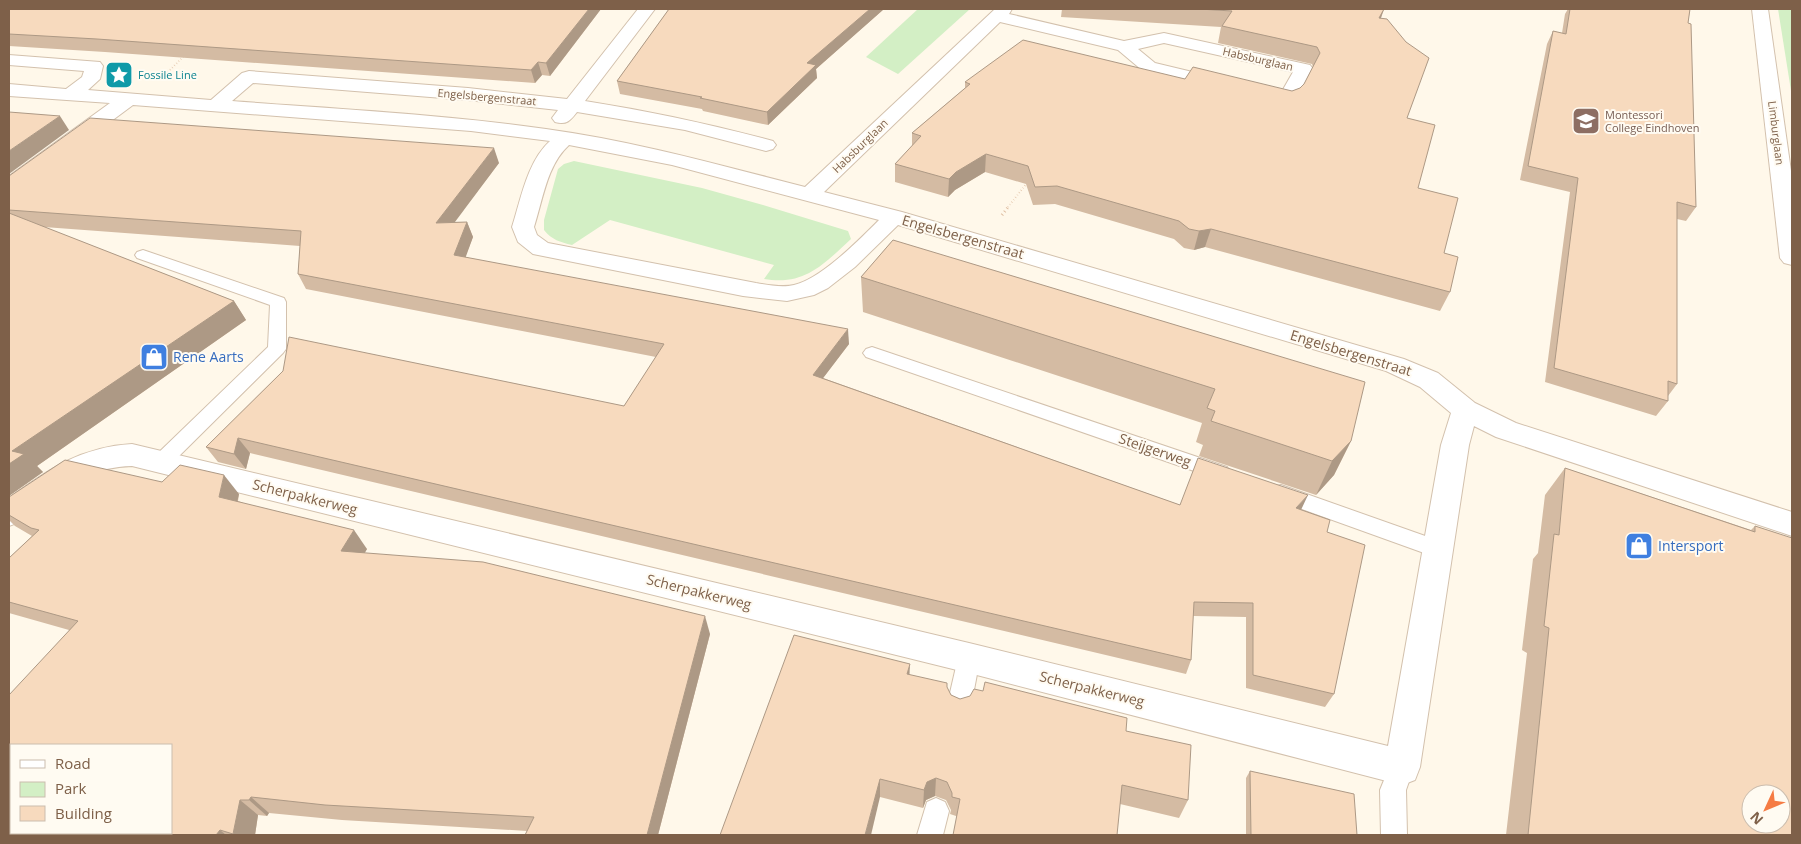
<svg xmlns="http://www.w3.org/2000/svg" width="1801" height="844" font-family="'Open Sans',sans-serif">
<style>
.green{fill:#d3efc5}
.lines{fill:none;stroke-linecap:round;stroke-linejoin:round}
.service-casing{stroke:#d3c1ad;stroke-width:2}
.minor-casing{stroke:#d3c1ad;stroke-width:2}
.path-far1{stroke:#debda0;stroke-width:2;stroke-dasharray:0.5 2.5;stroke-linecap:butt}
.path{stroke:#debda0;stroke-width:3;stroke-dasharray:1 3;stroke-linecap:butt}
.service{fill:#fff;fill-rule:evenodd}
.minor{fill:#fff;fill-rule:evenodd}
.wall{fill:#d4bba3}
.shaded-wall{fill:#ad9985}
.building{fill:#f7dabe;stroke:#ad9985;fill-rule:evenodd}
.labels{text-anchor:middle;stroke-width:4;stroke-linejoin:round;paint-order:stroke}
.far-street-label{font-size:11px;fill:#7e6049;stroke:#fffbf2}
.far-culture-label{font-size:11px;fill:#0d838f;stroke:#fffbf2;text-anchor:start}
.far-education-label{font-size:11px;fill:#785e54;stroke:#fffbf2;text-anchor:start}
.street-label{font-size:14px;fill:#7e6049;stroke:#fffbf2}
.shop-label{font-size:14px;fill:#366cbe;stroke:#fffbf2;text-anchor:start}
</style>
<rect width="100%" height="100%" fill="#fff8ea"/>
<!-- green -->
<g class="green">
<polygon points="918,9 970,9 898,74 866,57"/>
<polygon points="1778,9 1792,9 1792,97"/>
<path d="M574,161L702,188L763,205L848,231L851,239C823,265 804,286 764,279L774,265L610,220L572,245C560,242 552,240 544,230V220L558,169L564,164Z"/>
</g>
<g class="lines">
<defs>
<g id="service">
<polygon points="143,250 284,298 286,302 286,349 283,353 168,467 161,469 154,467 151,462 154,457 268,347 270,305 137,258 135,255 137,252"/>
<polygon points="872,347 1227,467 1230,472 1227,477 1220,480 866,357 863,353 866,349"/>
<polygon points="1281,485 1445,543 1449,549 1445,555 1438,558 1274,499 1271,493 1274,487"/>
<polygon points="969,648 977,651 980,658 971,706 967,714 959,717 951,714 947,706 958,658 961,651"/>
<polygon points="1402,755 1411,758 1414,767 1406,790 1407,835 1381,835 1380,790 1393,758"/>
<polygon points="936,798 945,802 949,811 943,835 917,835 927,802"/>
</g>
<g id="minor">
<path d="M638,9H655L585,101C649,111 710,124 773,141L776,145L773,149L766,151L685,130L577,112C570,121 567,125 555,122L552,118L558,110L468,100L253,83L232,101C337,109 442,114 546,129C634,141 719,165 805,187L995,9H1012L1009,14L1124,41L1164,33L1310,65L1313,69L1297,100L1294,104L1287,106L1255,98L1253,94L1255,90L1262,88L1281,93L1293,72L1164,43L1138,49L1155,63L1230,81L1232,85L1230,89L1223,91L1143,71L1118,50L1000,22L824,192L902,212L1404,359L1438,373L1475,403L1516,423L1792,512V536L1496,437L1474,426L1469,445L1420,767L1415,780L1402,785L969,673L132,466C95,467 73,481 45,503C33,512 23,522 9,526V498C49,469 81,447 132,444L969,643L1388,746L1441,445L1451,413L1420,387L1386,371L898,225L855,267L828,288L814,295L787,301L743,296L533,254L518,242L512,227C521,199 527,162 550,141L471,131L133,105L17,191L9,192V176L110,103L9,96V84L66,89L82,77L84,71L9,65V55L100,62L103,66L100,79L88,90L211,100L242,73L249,71L468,88L567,99ZM569,145L672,165L879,220C860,239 821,279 794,285C782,288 768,285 756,283L548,243L537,235L534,227C543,199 547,165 569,145Z"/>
<polygon points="1752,9 1768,9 1792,178 1792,265 1784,263 1780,258"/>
</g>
</defs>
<!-- service casing -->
<use href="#service" class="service-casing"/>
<!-- minor casing -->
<use href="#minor" class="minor-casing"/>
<!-- path-far1 -->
<g class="path-far1">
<polyline points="168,72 185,55"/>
<polyline points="1008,207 1027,183"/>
</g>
<!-- path -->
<polyline class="path" points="1002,215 1009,206"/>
<!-- service -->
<use href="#service" class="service"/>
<!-- minor -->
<use href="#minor" class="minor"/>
</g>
<!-- wall -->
<g class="wall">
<polygon points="9,9 601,9 550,76 542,75 535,83 105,52 9,46"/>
<polygon points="669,9 884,9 816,69 817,78 768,125 703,111 702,109 620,94 617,81"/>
<polygon points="1062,9 1384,9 1381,18 1407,118 1418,188 1444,253 1450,292 1440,311 1205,247 1194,250 1184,248 1174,239 1055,204 1033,205 1026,184 985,172 955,190 948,197 895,182 895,164 912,146 912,133 965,88 965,82 1185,79 1292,91 1300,88 1304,84 1313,67 1312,64 1218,43 1221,27 1061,17"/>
<polygon points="1568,9 1690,9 1688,23 1696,207 1686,221 1677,219 1677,384 1668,396 1668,401 1656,416 1545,382 1570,192 1520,180 1547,44 1553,31 1562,33 1565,14"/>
<polygon points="499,163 454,222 467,222 473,237 465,257 849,344 823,378 1180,505 1301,510 1327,532 1334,694 1325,707 1246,688 1246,617 1193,616 1191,660 1186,674 250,453 246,469 218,462 206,447 283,371 624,406 656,357 306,289 298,274 300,246 44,227 234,301 246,320 37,466 43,472 9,496 9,176"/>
<polygon points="893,240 1351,441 1334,475 1316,495 1199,456 1203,445 1196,442 1202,423 863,312 861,277"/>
<polygon points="1565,468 1751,530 1755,526 1792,835 1506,835 1527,653 1522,650 1533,559 1538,553 1545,495"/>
<polygon points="162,482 239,494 238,501 367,549 364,553 710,634 658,835 525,835 527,831 342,820 269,813 267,816 258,815 255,835 9,835 69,630 9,613 9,558 32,536 15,526 9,520 9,497"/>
<polygon points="909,675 947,688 951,695 960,699 1126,731 1188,800 1179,818 1120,804 956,816 950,814 951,810 946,800 935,796 926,800 923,808 880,797 720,835"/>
<polygon points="1250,771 1357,835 1246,835 1246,778"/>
</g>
<!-- shaded-wall -->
<g class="shaded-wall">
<polygon points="589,9 601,9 550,76 546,63"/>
<polygon points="870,9 884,9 816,69 817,78 768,125 767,112 807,63"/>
<polygon points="1384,9 1379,23 1379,18"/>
<polygon points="538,62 542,75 535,83 531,70"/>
<polygon points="60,116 69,130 9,174 9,151"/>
<polygon points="494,148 499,163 443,238 436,223"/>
<polygon points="986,154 985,172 955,190 948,197 949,179 956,172"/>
<polygon points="467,222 473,237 461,270 454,255"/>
<polygon points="1211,229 1205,247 1194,250 1199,231"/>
<polygon points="234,301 246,320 37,466 43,472 9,496 9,464 12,451"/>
<polygon points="848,329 849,344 814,390 813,375"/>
<polygon points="238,438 250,453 246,469 234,454"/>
<polygon points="1351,441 1334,475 1316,495 1332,461"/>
<polygon points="224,475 239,494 234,516 219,497"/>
<polygon points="1308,495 1301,510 1296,508"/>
<polygon points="354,530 367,549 355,570 341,551"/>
<polygon points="705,616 710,634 658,835 647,835"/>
<polygon points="910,664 909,684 907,674"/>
<polygon points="936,778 935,796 926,800 923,808 924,790 927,782"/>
<polygon points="880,779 880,797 871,835 865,835"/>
<polygon points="251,797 269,813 267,816 249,800"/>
<polygon points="240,800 258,815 255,835 234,835 233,834"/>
<polygon points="220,830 226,835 216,835"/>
</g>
<!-- building -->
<g class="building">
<polygon points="9,9 589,9 546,63 538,62 531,70 97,39 9,34"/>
<polygon points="669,9 870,9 807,63 816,65 767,112 700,98 702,97 617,81"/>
<polygon points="1199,9 1384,9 1379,18 1387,19 1406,42 1429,58 1407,118 1435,125 1418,188 1458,198 1444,253 1458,257 1450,292 1211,229 1199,231 1189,229 1179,221 1057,186 1035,187 1028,166 986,154 956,172 949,179 895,164 921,136 912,133 970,84 965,82 1023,40 1185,79 1193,67 1292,91 1300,88 1304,84 1320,53 1317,47 1222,26 1232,11"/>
<polygon points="1570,9 1690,9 1688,23 1691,24 1696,207 1677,202 1677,384 1668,381 1668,401 1554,368 1578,178 1528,166 1553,31 1566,34"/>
<polygon points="9,112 60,116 9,151"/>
<polygon points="90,118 494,148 436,223 467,222 454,255 848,329 813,375 1180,505 1198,458 1308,495 1296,508 1330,520 1327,532 1365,545 1334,694 1253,675 1253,603 1194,602 1191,660 238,438 234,454 206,447 283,371 289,337 624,406 664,344 298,274 301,231 9,210 9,176"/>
<polygon points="9,213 234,301 12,451 24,454 9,464"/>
<polygon points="893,240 1365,382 1351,441 1332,461 1211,421 1215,411 1207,408 1215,389 861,277"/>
<path d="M65,460L162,482L180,465L224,475L219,497L354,530L341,551L483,562L705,616L647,835H525L534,817L325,805L251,797L249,800H240L233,834L220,830L216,835H9V695L78,621L9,602V558L39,530L31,528L9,515V497ZM11,745H171V833H11Z"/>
<path d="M1565,468L1755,532V526L1792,538V835H1528L1549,628L1544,626L1554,534L1559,535ZM1751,794H1781V824H1751Z"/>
<polygon points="794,635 910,664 907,674 947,683 947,687 951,695 960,699 970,696 974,689 983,691 985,682 1127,718 1126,731 1191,745 1188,800 1122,785 1117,835 953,835 960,799 952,797 952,793 947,782 936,778 927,782 924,790 880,779 865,835 720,835"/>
<polygon points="1250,771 1354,794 1357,835 1251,835"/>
</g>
<!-- icons -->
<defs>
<symbol id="sight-square" viewBox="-11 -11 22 22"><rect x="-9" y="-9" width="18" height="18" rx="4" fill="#0f9aa8" stroke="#fffbf2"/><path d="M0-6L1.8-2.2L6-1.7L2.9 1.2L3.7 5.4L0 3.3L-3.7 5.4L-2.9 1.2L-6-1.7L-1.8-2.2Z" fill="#fff"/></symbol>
<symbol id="school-square" viewBox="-11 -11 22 22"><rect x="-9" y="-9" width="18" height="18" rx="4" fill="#8d6e63" stroke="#fffbf2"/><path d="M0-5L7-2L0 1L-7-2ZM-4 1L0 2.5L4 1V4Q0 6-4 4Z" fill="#fff"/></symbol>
<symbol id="shop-square" viewBox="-11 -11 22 22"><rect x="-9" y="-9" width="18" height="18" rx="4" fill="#3f7fe0" stroke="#fffbf2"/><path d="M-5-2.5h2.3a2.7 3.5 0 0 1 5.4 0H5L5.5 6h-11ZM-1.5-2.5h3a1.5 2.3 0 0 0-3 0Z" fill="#fff"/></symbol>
</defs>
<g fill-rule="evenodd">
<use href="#sight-square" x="103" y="59" width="32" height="32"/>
<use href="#school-square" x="1570" y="105" width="32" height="32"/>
<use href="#shop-square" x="138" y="341" width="32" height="32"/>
<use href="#shop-square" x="1623" y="530" width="32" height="32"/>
</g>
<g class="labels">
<!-- far-street labels -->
<g class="far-street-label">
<text transform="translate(1258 59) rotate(13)" y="4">Habsburglaan</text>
<text transform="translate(487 97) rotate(5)" y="4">Engelsbergenstraat</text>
<text transform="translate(1776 133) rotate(83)" y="4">Limburglaan</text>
<text transform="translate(860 146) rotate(-44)" y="4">Habsburglaan</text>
</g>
<!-- far-culture labels -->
<g class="far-culture-label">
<text x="138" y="79">Fossile Line</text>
</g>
<!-- far-education labels -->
<g class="far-education-label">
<text x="1605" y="119">Montessori<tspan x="1605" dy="13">College Eindhoven</tspan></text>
</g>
<!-- street labels -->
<g class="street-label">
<text transform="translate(963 237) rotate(16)" y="5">Engelsbergenstraat</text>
<text transform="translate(1351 353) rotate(17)" y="5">Engelsbergenstraat</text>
<text transform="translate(1155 450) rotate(19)" y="5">Steijgerweg</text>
<text transform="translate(305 497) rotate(14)" y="5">Scherpakkerweg</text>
<text transform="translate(699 592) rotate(14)" y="5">Scherpakkerweg</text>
<text transform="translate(1092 689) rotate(14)" y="5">Scherpakkerweg</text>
</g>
<!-- shop labels -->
<g class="shop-label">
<text x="173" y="362">Rene Aarts</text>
<text x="1658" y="551">Intersport</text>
</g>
</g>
<!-- border -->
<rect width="1801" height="844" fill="none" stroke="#7e6049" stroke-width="20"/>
<!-- legend -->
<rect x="10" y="744" width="162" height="90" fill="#fffbf2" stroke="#cbbdae"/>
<rect x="20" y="760" width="25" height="8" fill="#ffffff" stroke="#cbbdae"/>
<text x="55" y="769" font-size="15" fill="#7e6049">Road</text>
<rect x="20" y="782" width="25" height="15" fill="#d3efc5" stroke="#cbbdae"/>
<text x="55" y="794" font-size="15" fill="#7e6049">Park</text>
<rect x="20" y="806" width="25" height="15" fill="#f7dabe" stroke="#cbbdae"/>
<text x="55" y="819" font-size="15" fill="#7e6049">Building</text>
<!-- north arrow -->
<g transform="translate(1766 809) rotate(226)"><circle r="24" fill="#fffbf2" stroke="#cbbdae"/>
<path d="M0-4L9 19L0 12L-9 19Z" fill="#f57b43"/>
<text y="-8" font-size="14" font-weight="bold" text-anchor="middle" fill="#7e6049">N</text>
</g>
</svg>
